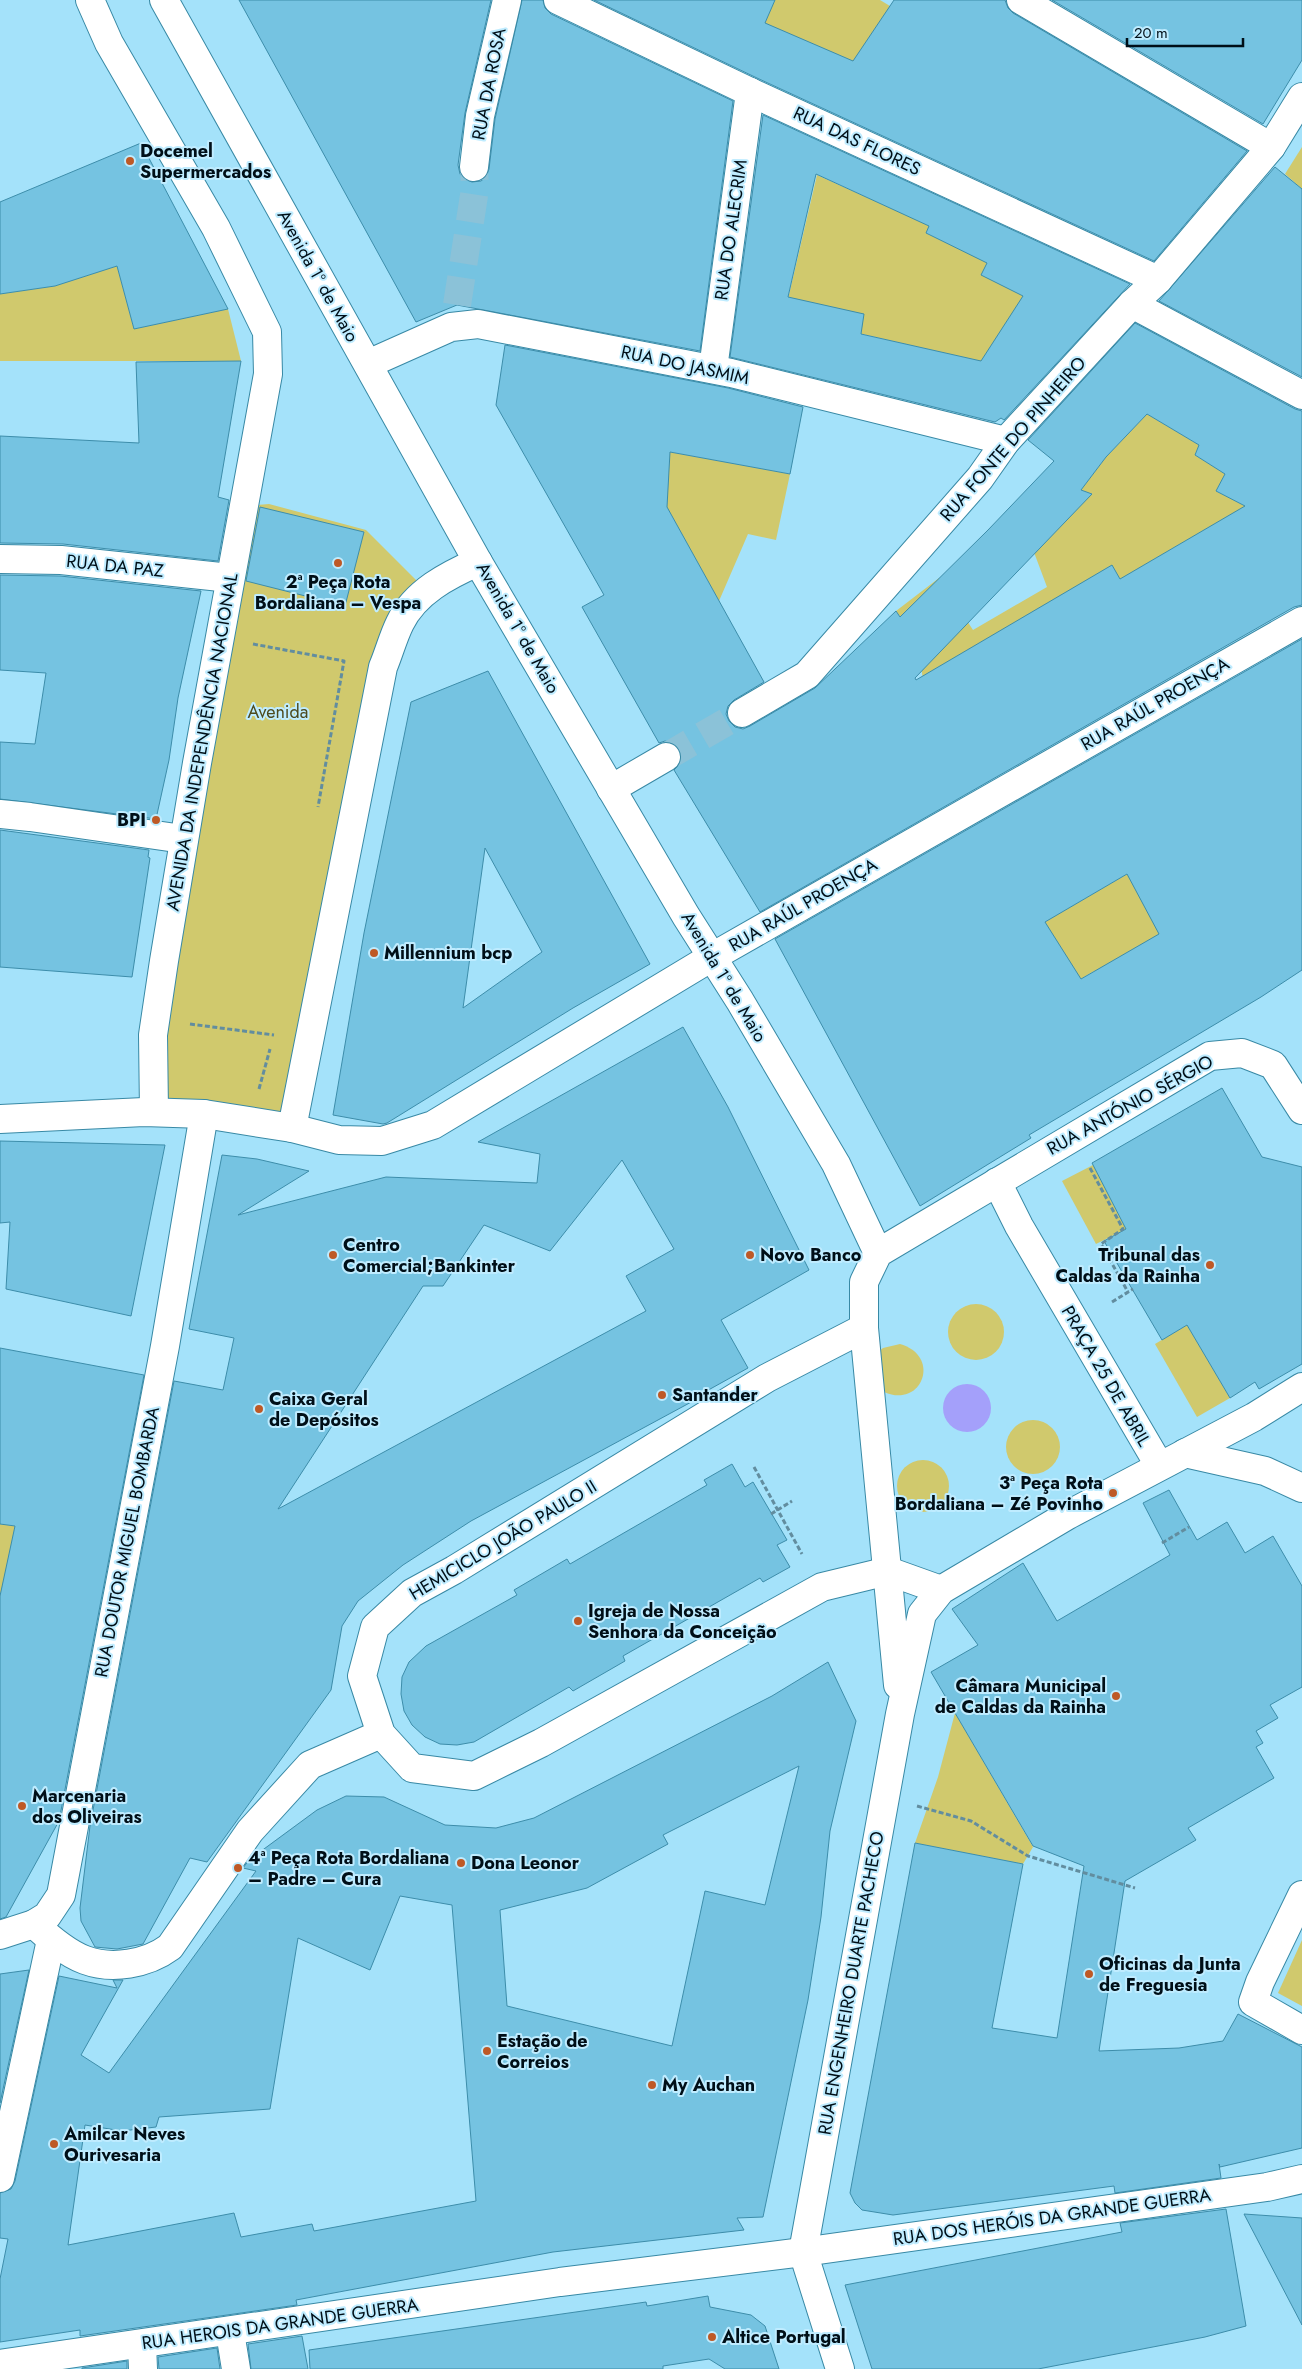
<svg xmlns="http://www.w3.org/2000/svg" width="1302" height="2369" font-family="Jost,sans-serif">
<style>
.green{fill:#d0c96d}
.water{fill:#a4a0fa}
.building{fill:#75c3e1;stroke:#3d8daa;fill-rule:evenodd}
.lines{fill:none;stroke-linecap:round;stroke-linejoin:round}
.minor-tunnel{stroke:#8bc2d8;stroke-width:28;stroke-dasharray:28 14;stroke-linecap:butt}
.pedestrian-casing{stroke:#3889a5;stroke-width:30}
.minor-casing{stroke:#3889a5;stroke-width:30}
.path{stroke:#628d9f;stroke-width:3;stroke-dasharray:5 2.5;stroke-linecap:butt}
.pedestrian{stroke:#fff;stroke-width:28}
.minor{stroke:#fff;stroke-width:28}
.poi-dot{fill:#be5926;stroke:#bfecff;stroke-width:2}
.labels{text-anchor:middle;stroke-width:4;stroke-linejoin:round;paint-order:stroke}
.street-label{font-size:18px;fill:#000f18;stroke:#bfecff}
.poi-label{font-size:18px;font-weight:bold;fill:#000f18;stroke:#bfecff;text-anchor:start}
.park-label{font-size:18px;fill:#4d4a1e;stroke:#bfecff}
</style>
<rect width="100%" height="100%" fill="#a4e2fa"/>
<!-- green -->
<g class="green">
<polygon points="775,0 880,0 890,6 872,70 761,30"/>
<polygon points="1302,147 1302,189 1285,174"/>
<polygon points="817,175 888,207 931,223 926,233 988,262 1023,296 992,364 784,316"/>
<polygon points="117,266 134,329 228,309 241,361 0,361 0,294 55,286"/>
<polygon points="1147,414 1199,445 1195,455 1225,474 1216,491 1278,523 1187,540 1141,567 1158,598 1138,609 1112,566 926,700 917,639 896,611 939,578 973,630 1047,587 1032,547 1091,494 1081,490 1106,457"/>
<polygon points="670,452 790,474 776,540 748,534 719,601 641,461 669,469"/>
<polygon points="269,504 366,530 426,590 400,622 292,1128 204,1114 154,1094 244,506"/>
<polygon points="1204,851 1118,1010 1094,971 1030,1010 1033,903 1067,909 1127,874"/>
<polygon points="1093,1165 1126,1229 1096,1244 1062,1181"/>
<circle cx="976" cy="1332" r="28"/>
<polygon points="1187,1325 1230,1398 1197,1417 1155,1344"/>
<path d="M900,1344C942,1356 922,1409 884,1392L877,1353L883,1348Z"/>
<circle cx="1033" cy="1447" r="27"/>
<circle cx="923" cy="1486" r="26"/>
<polygon points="0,1524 15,1526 0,1603"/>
<polygon points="955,1713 1033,1847 1023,1864 915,1843 938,1777"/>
<polygon points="1302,1940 1302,2006 1278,1993"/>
</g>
<!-- water -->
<circle class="water" cx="967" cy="1408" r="24"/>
<!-- building -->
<g class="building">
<polygon points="239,0 491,0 465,113 458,165 460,174 464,179 472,182 481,181 486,177 489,169 495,119 522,0 543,0 545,8 551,14 733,101 700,351 457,305 416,322"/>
<polygon points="594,0 775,0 765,23 853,61 894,0 1005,0 1008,8 1013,13 1247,151 1154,261 757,78"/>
<polygon points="1052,0 1302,0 1302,60 1263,124"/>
<path d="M763,115L1130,284L1004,420L1001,418L995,422L730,357ZM816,174L929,226L926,233L987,263L981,275L1023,296L981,361L861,334L864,314L788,297Z"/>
<polygon points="141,143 228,309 134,329 117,266 55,286 0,294 0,202"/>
<polygon points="1275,167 1302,189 1302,377 1159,301"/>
<path d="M1135,323L1295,409L1302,411V605L1294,607L760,912L674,770L679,765L682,757L680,750L673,743L665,741L659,743L582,607L604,595L496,405L505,345L728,388L803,407L790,474L670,452L667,507L764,682L734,700L728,706L726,714L729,721L735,727L743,729L750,726L815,688L896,611L900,617L988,530L1054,461L1028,440ZM1147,414L1199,445L1195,455L1225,474L1216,491L1245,506L1120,579L1112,565L916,680L915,678L1092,494L1081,490L1106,457Z"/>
<polygon points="241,361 218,497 229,500 218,561 63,544 0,543 0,436 139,443 136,362"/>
<polygon points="260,507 364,532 345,606 246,581"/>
<polygon points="0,575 60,576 201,591 178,698 169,760 156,819 0,799 0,742 35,744 46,673 0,670"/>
<path d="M1302,639V970L1261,997L1029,1135L1031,1138L920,1206L775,939ZM1127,874L1159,934L1081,979L1045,922Z"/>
<path d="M488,671L650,964L573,1008L387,1123L383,1124L333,1115L364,933L411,702ZM485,848L542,952L463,1008Z"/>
<polygon points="0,830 149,850 148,857 150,858 132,977 0,967"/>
<path d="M683,1027L728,1107L809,1270L721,1320L748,1368L694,1398L695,1400L471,1521L403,1565L358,1601L342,1626L331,1690L207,1862L190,1858L143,1944L117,1949L95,1947L81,1921L80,1908L90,1826L174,1381L223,1390L234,1338L189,1329L222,1155L257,1159L309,1171L238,1215L386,1177L537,1183L540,1154L478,1142ZM622,1160L674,1249L626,1276L646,1311L278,1509L423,1286H443L484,1225L550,1251Z"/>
<polygon points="1222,1088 1262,1157 1302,1167 1302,1364 1259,1389 1255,1382 1230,1398 1187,1325 1162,1340 1104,1241 1126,1229 1092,1163"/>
<polygon points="0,1141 165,1145 131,1316 6,1289 10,1222 0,1223"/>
<polygon points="0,1348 144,1375 59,1821 6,1917 0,1919 0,1596 15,1526 0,1524"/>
<polygon points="732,1464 745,1487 753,1482 787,1540 777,1545 790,1567 763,1582 760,1578 623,1656 625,1661 573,1691 569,1687 474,1742 457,1745 440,1744 425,1737 412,1725 404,1711 401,1694 402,1677 409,1662 426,1646 517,1595 514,1590 567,1559 570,1564 707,1485 704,1480"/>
<polygon points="1169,1490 1197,1540 1227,1522 1245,1553 1273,1536 1302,1586 1302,1687 1270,1705 1278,1718 1256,1731 1263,1743 1256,1747 1274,1778 1188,1828 1196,1840 1125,1881 1099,2051 1179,2048 1223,2041 1238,2014 1302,2047 1302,2148 1220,2167 1219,2164 1221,2178 1115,2193 1114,2186 893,2215 862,2210 855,2203 850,2193 915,1843 1023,1864 992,2028 1057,2038 1084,1866 1033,1846 931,1672 978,1645 952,1609 1023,1563 1057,1621 1170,1555 1143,1503"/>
<path d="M828,1662L856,1721L830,1831L821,1917L808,2000L763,2217L737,2218L744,2230L553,2252L296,2300L297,2305L80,2336V2330L0,2342V2279L8,2239L0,2238V2193L11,2189L15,2181L59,1976L117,1988L113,1980H123L81,2055L109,2073L256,1871L243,1868L249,1860L317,1810L346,1796L384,1797L445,1825L496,1828L534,1818L772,1696ZM799,1766L765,1905L705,1891L672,2046L507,2006L500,1910L587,1888L668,1844L663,1835ZM400,1896L452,1905L476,2201L314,2231L312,2224L241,2237L234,2213L68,2245L85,2125L122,2131L156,2127L159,2117L270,2109L298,1938L370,1970Z"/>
<polygon points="29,1970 0,2103 0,1974"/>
<polygon points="1226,2209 1246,2326 1205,2337 1038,2369 872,2369 845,2285 1122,2232 1120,2223"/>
<polygon points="1244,2214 1302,2218 1302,2325"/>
<polygon points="708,2296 710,2307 751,2315 765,2326 779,2369 725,2369 709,2359 663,2366 663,2369 310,2369 309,2350 646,2302 647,2306"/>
<polygon points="302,2336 308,2369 251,2369 248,2344"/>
<polygon points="217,2348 220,2369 159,2369 158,2357"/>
<polygon points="127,2361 127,2369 82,2369 82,2368"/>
</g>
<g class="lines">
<!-- minor-tunnel -->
<g class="minor-tunnel">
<polyline points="457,305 475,189 474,167"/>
<polyline points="666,757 742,713"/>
</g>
<defs>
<g id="pedestrian">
<path d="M34,1924C48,1937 66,1953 85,1960C112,1970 147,1964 170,1947L250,1831L310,1765L381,1734"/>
<polyline points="0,2178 51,1940"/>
<polyline points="230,2332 236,2369"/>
</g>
<g id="minor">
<polyline points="90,0 109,43 216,228 267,332 268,374 197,763 164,961 153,1035 154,1112"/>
<polyline points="164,0 478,562 686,916 740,1001 836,1164 878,1253"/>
<polyline points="558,0 750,92 1158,280"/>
<polyline points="1021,0 1271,147"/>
<polyline points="474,167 480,116 507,0"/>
<polyline points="1132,304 1302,395"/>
<polyline points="368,364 451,327 478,324 731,373 1006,441"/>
<polyline points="713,369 750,92"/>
<polyline points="0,559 61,560 230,578"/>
<polyline points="742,713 807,675 980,478 1006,441 1132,304 1158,280 1271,147 1302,97"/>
<polyline points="611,789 666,757"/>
<polyline points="0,814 30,817 183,839"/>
<polyline points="0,1119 144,1112 204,1114 292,1128 339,1140 382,1141 433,1125 712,957 1302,621"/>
<path d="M292,1128L383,667C389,653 393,637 400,623C415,592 448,575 478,562"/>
<polyline points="997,1182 1019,1226 1159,1465"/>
<polyline points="864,1328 767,1378 454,1570 412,1593 375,1627 362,1676 381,1734 412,1768 474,1776 541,1743 822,1587 888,1571 941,1590"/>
<polyline points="1185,1453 1265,1471 1302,1488"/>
<polyline points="898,1685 864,1328 864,1282 878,1253 1210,1056 1242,1053 1273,1065 1302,1110"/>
<polyline points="1302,1895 1260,1982 1253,2002 1302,2030"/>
<polyline points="0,1935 34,1924 47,1916 61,1895 165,1346 204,1114"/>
<polyline points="142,2344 143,2369"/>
<polyline points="0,2364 560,2282 803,2252 1267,2187 1302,2179"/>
<polyline points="840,2369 803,2252 900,1714 922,1614 941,1590 1068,1515 1254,1417 1302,1387"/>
</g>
</defs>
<!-- pedestrian casing -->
<use href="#pedestrian" class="pedestrian-casing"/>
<!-- minor casing -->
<use href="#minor" class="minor-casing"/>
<!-- path -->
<g class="path">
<polyline points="253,644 344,661 318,807"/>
<polyline points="190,1024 274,1035"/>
<polyline points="259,1089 270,1049"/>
<polyline points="1090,1168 1123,1229 1101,1244 1128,1292"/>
<polyline points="1112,1302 1133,1289"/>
<polyline points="754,1467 802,1554"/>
<polyline points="771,1514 792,1501"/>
<polyline points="1162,1543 1189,1527"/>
<polyline points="917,1806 971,1821 1028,1856 1135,1888"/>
</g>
<!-- pedestrian -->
<use href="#pedestrian" class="pedestrian"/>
<!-- minor -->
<use href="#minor" class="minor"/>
</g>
<!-- markers -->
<g class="poi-dot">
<circle cx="130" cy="161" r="5"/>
<circle cx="338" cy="563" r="5"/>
<circle cx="156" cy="820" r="5"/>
<circle cx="374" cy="953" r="5"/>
<circle cx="333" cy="1255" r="5"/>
<circle cx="750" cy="1255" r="5"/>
<circle cx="1210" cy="1265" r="5"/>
<circle cx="662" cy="1395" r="5"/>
<circle cx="259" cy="1409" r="5"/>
<circle cx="1113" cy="1493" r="5"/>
<circle cx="578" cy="1621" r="5"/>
<circle cx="1116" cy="1696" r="5"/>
<circle cx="22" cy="1806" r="5"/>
<circle cx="461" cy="1863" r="5"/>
<circle cx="238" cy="1868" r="5"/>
<circle cx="1089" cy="1974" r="5"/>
<circle cx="487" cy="2051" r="5"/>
<circle cx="652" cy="2085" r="5"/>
<circle cx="54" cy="2144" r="5"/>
<circle cx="712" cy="2337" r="5"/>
</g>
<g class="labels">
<!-- street labels -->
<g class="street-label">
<text transform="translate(489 84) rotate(-79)" y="6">RUA DA ROSA</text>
<text transform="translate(857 141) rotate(25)" y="6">RUA DAS FLORES</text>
<text transform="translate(731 230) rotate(-82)" y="6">RUA DO ALECRIM</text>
<text transform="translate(318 276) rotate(61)" y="6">Avenida 1º de Maio</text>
<text transform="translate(685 365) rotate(12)" y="6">RUA DO JASMIM</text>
<text transform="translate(1013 439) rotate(-49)" y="6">RUA FONTE DO PINHEIRO</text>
<text transform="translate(115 566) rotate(6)" y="6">RUA DA PAZ</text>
<text transform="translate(518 628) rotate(60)" y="6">Avenida 1º de Maio</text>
<text transform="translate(1155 704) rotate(-30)" y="6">RUA RAÚL PROENÇA</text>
<text transform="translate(202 742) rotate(-80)" y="6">AVENIDA DA INDEPENDÊNCIA NACIONAL</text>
<text transform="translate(803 905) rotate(-30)" y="6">RUA RAÚL PROENÇA</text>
<text transform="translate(724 977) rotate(59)" y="6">Avenida 1º de Maio</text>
<text transform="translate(1130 1105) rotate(-29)" y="6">RUA ANTÓNIO SÉRGIO</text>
<text transform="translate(1106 1376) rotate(60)" y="6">PRAÇA 25 DE ABRIL</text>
<text transform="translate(503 1540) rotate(-31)" y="6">HEMICICLO JOÃO PAULO II</text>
<text transform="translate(127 1542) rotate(-79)" y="6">RUA DOUTOR MIGUEL BOMBARDA</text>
<text transform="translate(851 1983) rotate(-80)" y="6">RUA ENGENHEIRO DUARTE PACHECO</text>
<text transform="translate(1052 2217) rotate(-8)" y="6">RUA DOS HERÓIS DA GRANDE GUERRA</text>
<text transform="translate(280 2324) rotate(-8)" y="6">RUA HEROIS DA GRANDE GUERRA</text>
</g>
<!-- poi labels -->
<g class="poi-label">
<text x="140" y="157">Docemel<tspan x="140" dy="21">Supermercados</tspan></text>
<text x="338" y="588" text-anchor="middle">2ª Peça Rota<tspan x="338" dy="21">Bordaliana – Vespa</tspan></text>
<text x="146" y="826" text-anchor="end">BPI</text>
<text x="384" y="959">Millennium bcp</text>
<text x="343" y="1251">Centro<tspan x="343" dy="21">Comercial;Bankinter</tspan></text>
<text x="760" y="1261">Novo Banco</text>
<text x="1200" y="1261" text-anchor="end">Tribunal das<tspan x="1200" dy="21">Caldas da Rainha</tspan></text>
<text x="672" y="1401">Santander</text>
<text x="269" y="1405">Caixa Geral<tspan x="269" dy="21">de Depósitos</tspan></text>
<text x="1103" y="1489" text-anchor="end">3ª Peça Rota<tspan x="1103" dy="21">Bordaliana – Zé Povinho</tspan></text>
<text x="588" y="1617">Igreja de Nossa<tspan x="588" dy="21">Senhora da Conceição</tspan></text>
<text x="1106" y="1692" text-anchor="end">Câmara Municipal<tspan x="1106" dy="21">de Caldas da Rainha</tspan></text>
<text x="32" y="1802">Marcenaria<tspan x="32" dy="21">dos Oliveiras</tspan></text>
<text x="248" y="1864">4ª Peça Rota Bordaliana<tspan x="248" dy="21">– Padre – Cura</tspan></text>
<text x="471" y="1869">Dona Leonor</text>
<text x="1099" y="1970">Oficinas da Junta<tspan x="1099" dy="21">de Freguesia</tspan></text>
<text x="497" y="2047">Estação de<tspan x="497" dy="21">Correios</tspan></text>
<text x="662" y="2091">My Auchan</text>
<text x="64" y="2140">Amilcar Neves<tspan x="64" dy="21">Ourivesaria</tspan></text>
<text x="722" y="2343">Altice Portugal</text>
</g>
<!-- park labels -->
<g class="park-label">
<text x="278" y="718">Avenida</text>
</g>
</g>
<!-- scale -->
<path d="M1127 38v8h116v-8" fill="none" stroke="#000f18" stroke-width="2.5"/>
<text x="1134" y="38" font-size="15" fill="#000f18" stroke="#bfecff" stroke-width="4" paint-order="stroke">20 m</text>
</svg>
